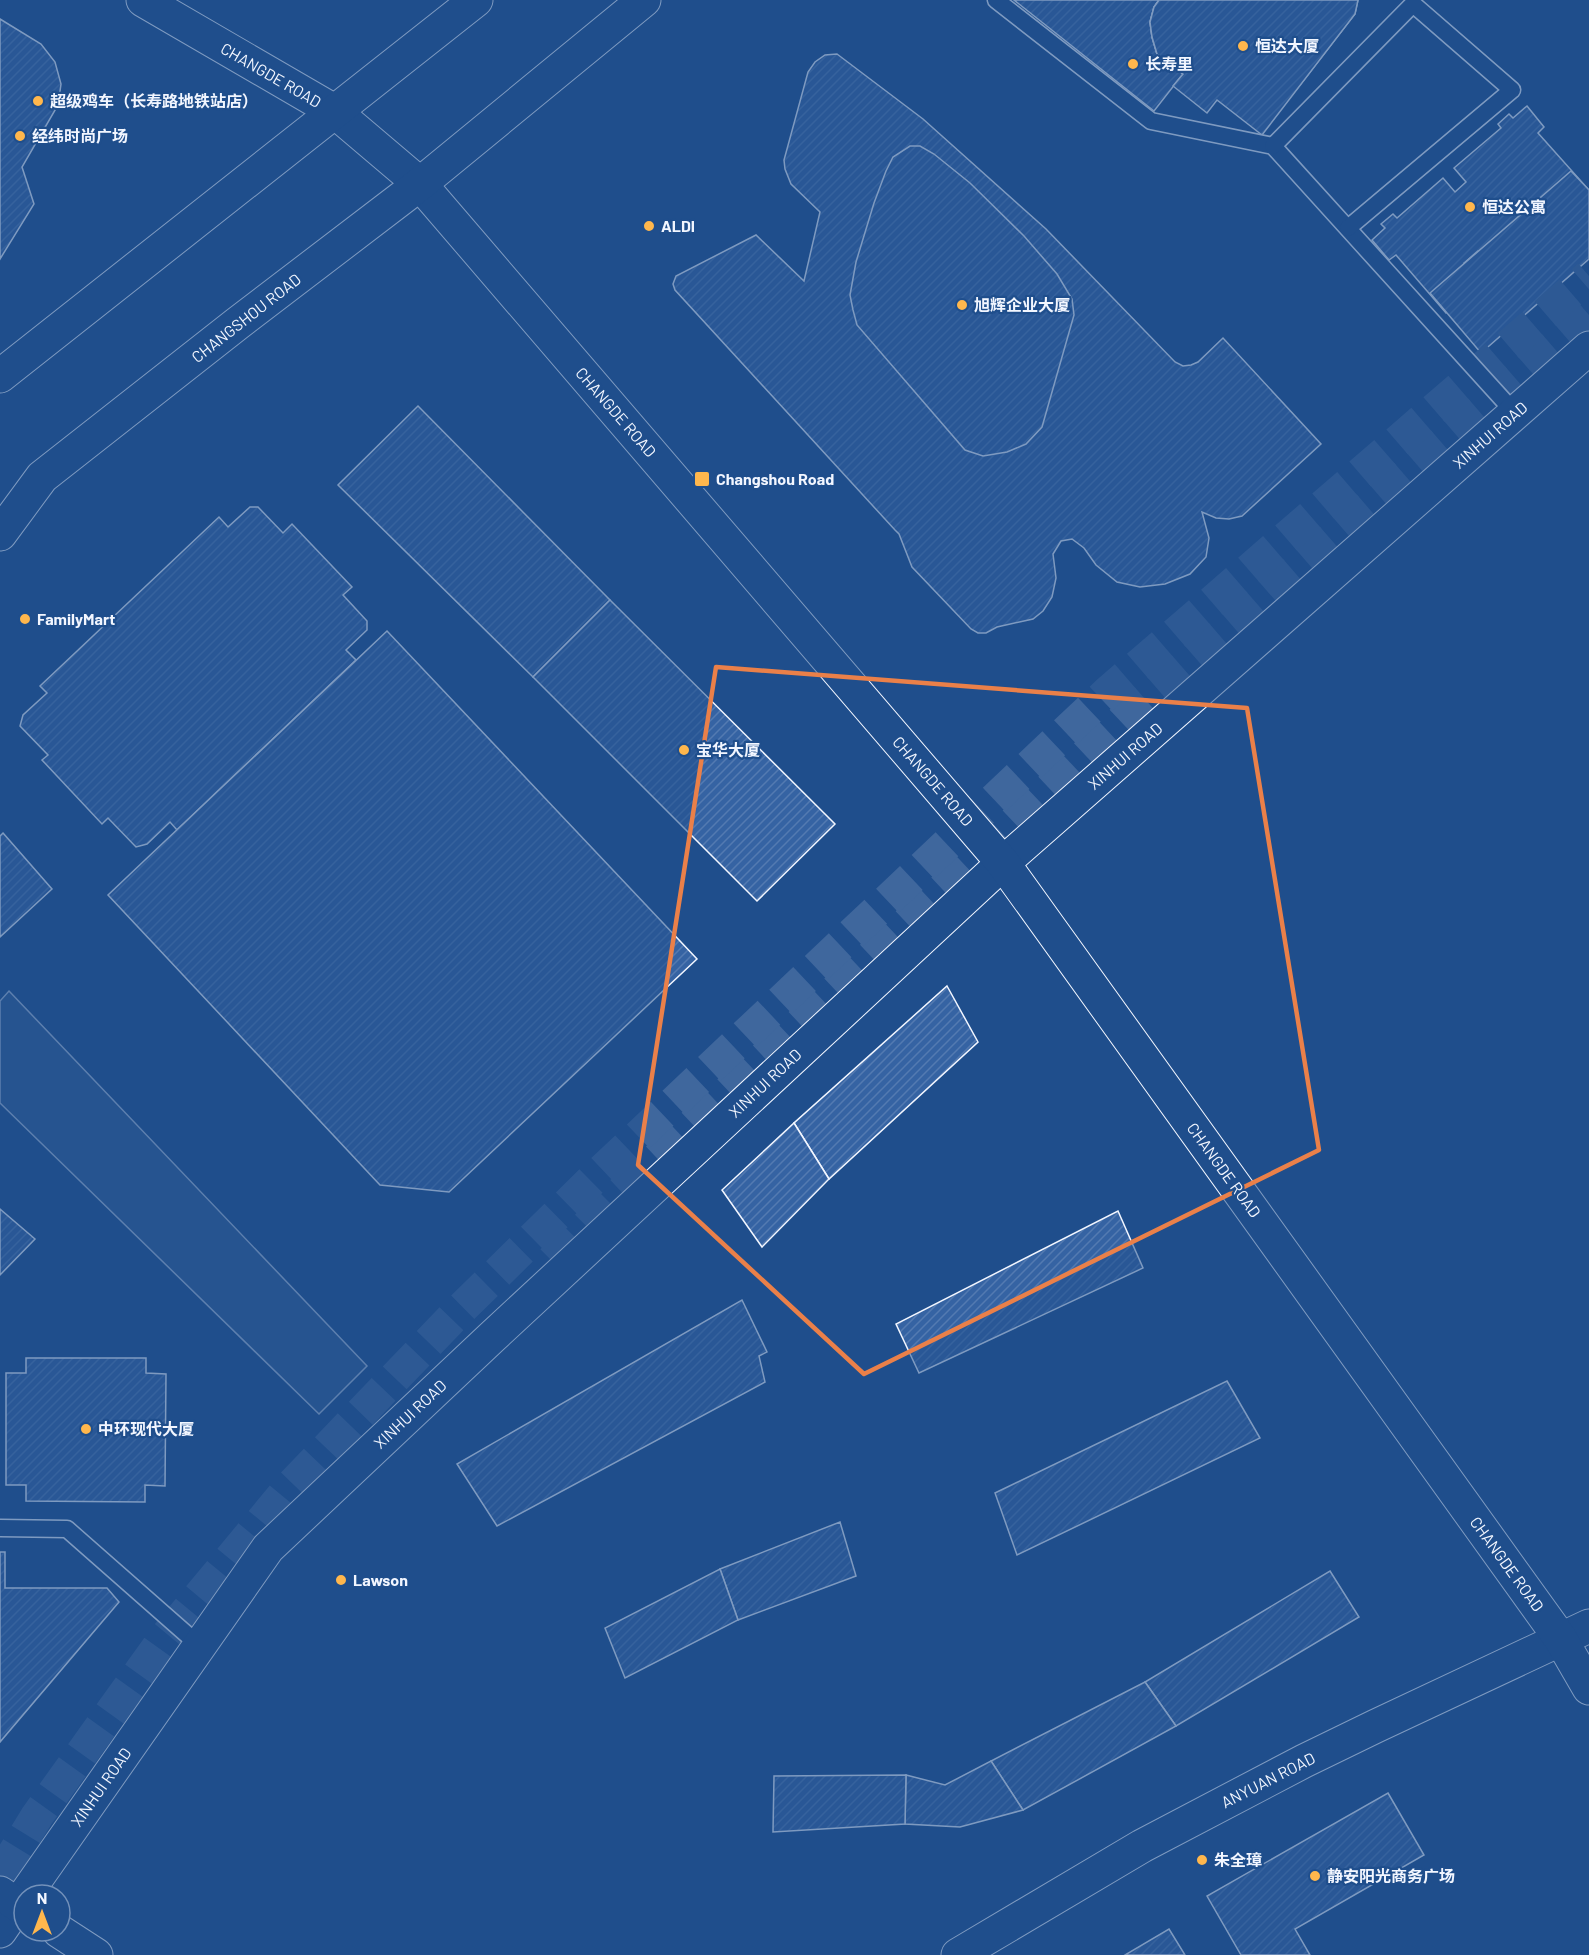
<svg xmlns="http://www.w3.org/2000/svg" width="1589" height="1955" font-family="Barlow,'Noto Sans SC',sans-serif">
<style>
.built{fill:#305b95;stroke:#a8bbd7;stroke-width:1.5}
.building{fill:url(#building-hatch);stroke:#f2f6ff;stroke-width:1.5}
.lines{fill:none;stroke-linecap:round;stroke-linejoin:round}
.trunk-tunnel{stroke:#3f679d;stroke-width:33;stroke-dasharray:33 16;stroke-linecap:butt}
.service-casing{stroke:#f2f6ff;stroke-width:19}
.minor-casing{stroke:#f2f6ff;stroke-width:35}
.tertiary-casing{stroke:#f2f6ff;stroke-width:35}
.secondary-casing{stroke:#f2f6ff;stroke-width:35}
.primary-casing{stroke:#f2f6ff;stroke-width:35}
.service{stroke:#1f4e8c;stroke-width:16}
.minor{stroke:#1f4e8c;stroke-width:33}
.tertiary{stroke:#1f4e8c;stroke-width:33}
.secondary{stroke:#1f4e8c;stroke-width:33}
.primary{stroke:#1f4e8c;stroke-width:33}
.marked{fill:none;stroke:#ea8049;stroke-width:4.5;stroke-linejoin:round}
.poi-dot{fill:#ffb74d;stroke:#1f4e8c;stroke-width:2}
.labels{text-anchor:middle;stroke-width:4.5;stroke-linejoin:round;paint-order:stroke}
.poi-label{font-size:16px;font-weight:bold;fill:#f2f6ff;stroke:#1f4e8c;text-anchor:start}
.street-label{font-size:16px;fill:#f2f6ff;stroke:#1f4e8c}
</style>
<defs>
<pattern id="building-hatch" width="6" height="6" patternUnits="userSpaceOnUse" patternTransform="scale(1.5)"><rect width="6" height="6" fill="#3563a3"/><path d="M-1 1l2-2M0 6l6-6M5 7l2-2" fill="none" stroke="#537ab1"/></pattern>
</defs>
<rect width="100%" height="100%" fill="#1f4e8c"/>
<!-- built -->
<polygon class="built" points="9,991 367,1366 319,1414 0,1103 0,1001"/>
<!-- building -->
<g class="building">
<polygon points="1014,0 1159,0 1154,7 1150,22 1152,37 1157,54 1183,74 1154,111"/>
<polygon points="1159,0 1358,0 1355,14 1296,90 1282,80 1275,89 1237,93 1228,86 1217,100 1157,54 1152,37 1150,22 1154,7"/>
<polygon points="1159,0 1358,0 1355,14 1262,135 1217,100 1207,113 1173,86 1183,74 1157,54 1152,37 1150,22 1154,7"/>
<polygon points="0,19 41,44 55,62 61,84 58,105 22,167 34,204 0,259"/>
<polygon points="837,54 923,119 1046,229 1175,362 1183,366 1191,365 1198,362 1223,338 1321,444 1242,516 1229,519 1216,518 1202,512 1209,538 1206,557 1190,574 1165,584 1140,587 1117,582 1096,565 1084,548 1072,539 1061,541 1053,554 1056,578 1052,597 1043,611 1033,619 997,627 986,633 978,633 971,629 912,567 899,534 895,530 675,290 673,284 676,276 756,235 804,281 820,212 791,184 785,169 784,160 808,72 815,62 825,55"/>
<polygon points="1527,106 1544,127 1538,133 1589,190 1553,221 1536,201 1522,213 1549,243 1554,239 1576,265 1522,311 1500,286 1505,281 1478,251 1464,263 1481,283 1446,313 1396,255 1389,260 1372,240 1385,228 1381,224 1393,214 1397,218 1443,178 1455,192 1466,182 1454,168 1501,128 1498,124 1509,114 1513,118"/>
<polygon points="910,146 920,146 934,154 970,183 1024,236 1057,274 1072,299 1074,315 1042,427 1026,444 1007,452 983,456 965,450 857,325 853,310 850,295 856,262 874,203 886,171 893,157"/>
<polygon points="1571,171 1589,190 1589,259 1481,353 1430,293"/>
<polygon points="418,406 610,600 533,677 338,485"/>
<polygon points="250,507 258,507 283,533 292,524 352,587 343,595 367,621 367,630 346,650 356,660 177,830 170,822 147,844 136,847 108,818 102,824 42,760 48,755 20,726 23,715 47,693 40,686 219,517 228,527"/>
<polygon points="610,600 835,824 757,901 533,677"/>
<polygon points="387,631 697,959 449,1192 380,1185 108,895"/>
<polygon points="3,833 52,889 0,937 0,836"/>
<polygon points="947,986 978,1042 829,1179 794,1123"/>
<polygon points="794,1123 829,1179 762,1247 722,1190"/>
<polygon points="0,1209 35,1239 0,1275"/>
<polygon points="1118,1211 1143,1268 919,1373 896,1324"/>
<polygon points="742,1300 767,1352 759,1356 765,1382 497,1526 457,1464"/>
<polygon points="26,1358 146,1358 146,1373 166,1374 165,1486 145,1485 145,1502 26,1501 26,1485 6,1485 6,1373 26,1373"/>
<polygon points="1227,1381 1260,1438 1017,1555 995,1493"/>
<polygon points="840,1522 856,1576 738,1620 720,1569"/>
<polygon points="0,1552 5,1552 5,1588 107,1588 119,1602 0,1742"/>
<polygon points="720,1569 738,1620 625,1678 605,1628"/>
<polygon points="1330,1571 1359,1617 1176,1726 1145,1682"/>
<polygon points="1145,1682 1176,1726 1023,1810 991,1761"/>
<polygon points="991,1761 1023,1810 960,1827 905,1824 906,1775 945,1785"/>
<polygon points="906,1775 905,1824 773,1832 774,1776"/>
<polygon points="1388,1793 1424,1855 1295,1929 1310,1955 1241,1955 1207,1896"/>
<polygon points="1169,1929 1185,1955 1125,1955"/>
</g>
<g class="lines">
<!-- trunk-tunnel -->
<g class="trunk-tunnel">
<polyline points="552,1261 611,1202 1128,715 1589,315"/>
<polyline points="0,1876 37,1816 163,1640 290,1487 456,1314 591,1181 1108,692 1589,276"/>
</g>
<defs>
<g id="service">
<polyline points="996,0 1151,121 1273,146 1515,413"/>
<polyline points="1273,146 1413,4 1512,90 1348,228"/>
<polyline points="0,1528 67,1529 200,1646"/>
</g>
<g id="minor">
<polyline points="25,1895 268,1548 491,1338 1003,863 1589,348"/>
<polyline points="0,1931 24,1896"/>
<polyline points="958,1955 1142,1846 1304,1761 1376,1726 1589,1626"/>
</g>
<g id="tertiary">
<polyline points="0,1893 24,1909"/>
<polyline points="59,1931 96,1955"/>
</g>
<polyline id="secondary" points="143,0 334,111 420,184 1003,863 1560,1638 1589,1688"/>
<g id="primary">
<polyline points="0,376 476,0"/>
<polyline points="0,534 42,477 238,323 420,184 644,0"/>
</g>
</defs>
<!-- service casing -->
<use href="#service" class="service-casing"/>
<!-- minor casing -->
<use href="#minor" class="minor-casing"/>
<!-- tertiary casing -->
<use href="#tertiary" class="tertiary-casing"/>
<!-- secondary casing -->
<use href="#secondary" class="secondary-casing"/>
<!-- primary casing -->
<use href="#primary" class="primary-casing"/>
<!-- service -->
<use href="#service" class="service"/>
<!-- minor -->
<use href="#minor" class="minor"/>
<!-- tertiary -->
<use href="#tertiary" class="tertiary"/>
<!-- secondary -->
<use href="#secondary" class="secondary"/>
<!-- primary -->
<use href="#primary" class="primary"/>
</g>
<!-- marked area -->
<path d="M0 0H1589V1955H0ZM716,667L1247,708L1319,1150L864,1374L638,1165Z" fill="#1f4e8c" fill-opacity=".55" fill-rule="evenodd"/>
<path class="marked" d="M716,667L1247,708L1319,1150L864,1374L638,1165Z"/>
<!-- markers -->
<g class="poi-dot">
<circle cx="1243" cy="46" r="6"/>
<circle cx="1133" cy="64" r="6"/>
<circle cx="38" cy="101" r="6"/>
<circle cx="20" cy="136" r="6"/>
<circle cx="1470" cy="207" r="6"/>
<circle cx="649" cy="226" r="6"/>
<circle cx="962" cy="305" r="6"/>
<rect x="694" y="471" width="16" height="16" rx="3"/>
<circle cx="25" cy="619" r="6"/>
<circle cx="684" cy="750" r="6"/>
<circle cx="86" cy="1429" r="6"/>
<circle cx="341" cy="1580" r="6"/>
<circle cx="1202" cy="1860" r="6"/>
<circle cx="1315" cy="1876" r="6"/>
</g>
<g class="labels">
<!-- poi labels -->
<g class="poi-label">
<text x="1255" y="52">恒达大厦</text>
<text x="1145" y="70">长寿里</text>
<text x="50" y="107">超级鸡车（长寿路地铁站店）</text>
<text x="32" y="142">经纬时尚广场</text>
<text x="1482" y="213">恒达公寓</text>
<text x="661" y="232">ALDI</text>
<text x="974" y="311">旭辉企业大厦</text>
<text x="716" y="485">Changshou Road</text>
<text x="37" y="625">FamilyMart</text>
<text x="696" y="756">宝华大厦</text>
<text x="98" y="1435">中环现代大厦</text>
<text x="353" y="1586">Lawson</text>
<text x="1214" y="1866">朱全璋</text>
<text x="1327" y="1882">静安阳光商务广场</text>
</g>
<!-- street labels -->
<g class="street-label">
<text transform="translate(271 75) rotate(30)" y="6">CHANGDE ROAD</text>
<text transform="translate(246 318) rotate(-38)" y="6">CHANGSHOU ROAD</text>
<text transform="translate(616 412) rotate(49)" y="6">CHANGDE ROAD</text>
<text transform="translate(1490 435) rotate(-41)" y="6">XINHUI ROAD</text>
<text transform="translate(1125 756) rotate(-41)" y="6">XINHUI ROAD</text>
<text transform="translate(933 781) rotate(49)" y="6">CHANGDE ROAD</text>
<text transform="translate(765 1083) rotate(-43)" y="6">XINHUI ROAD</text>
<text transform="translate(1224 1170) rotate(54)" y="6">CHANGDE ROAD</text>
<text transform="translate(410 1414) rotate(-43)" y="6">XINHUI ROAD</text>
<text transform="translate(1507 1564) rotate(54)" y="6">CHANGDE ROAD</text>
<text transform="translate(1268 1780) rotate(-27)" y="6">ANYUAN ROAD</text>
<text transform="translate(101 1787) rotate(-55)" y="6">XINHUI ROAD</text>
</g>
</g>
<!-- north arrow -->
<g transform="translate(42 1913)"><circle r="28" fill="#1f4e8c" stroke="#7391ba" stroke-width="1.5"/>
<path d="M0-4.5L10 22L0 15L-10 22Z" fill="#ffb74d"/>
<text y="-9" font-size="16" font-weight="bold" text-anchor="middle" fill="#f2f6ff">N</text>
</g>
</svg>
